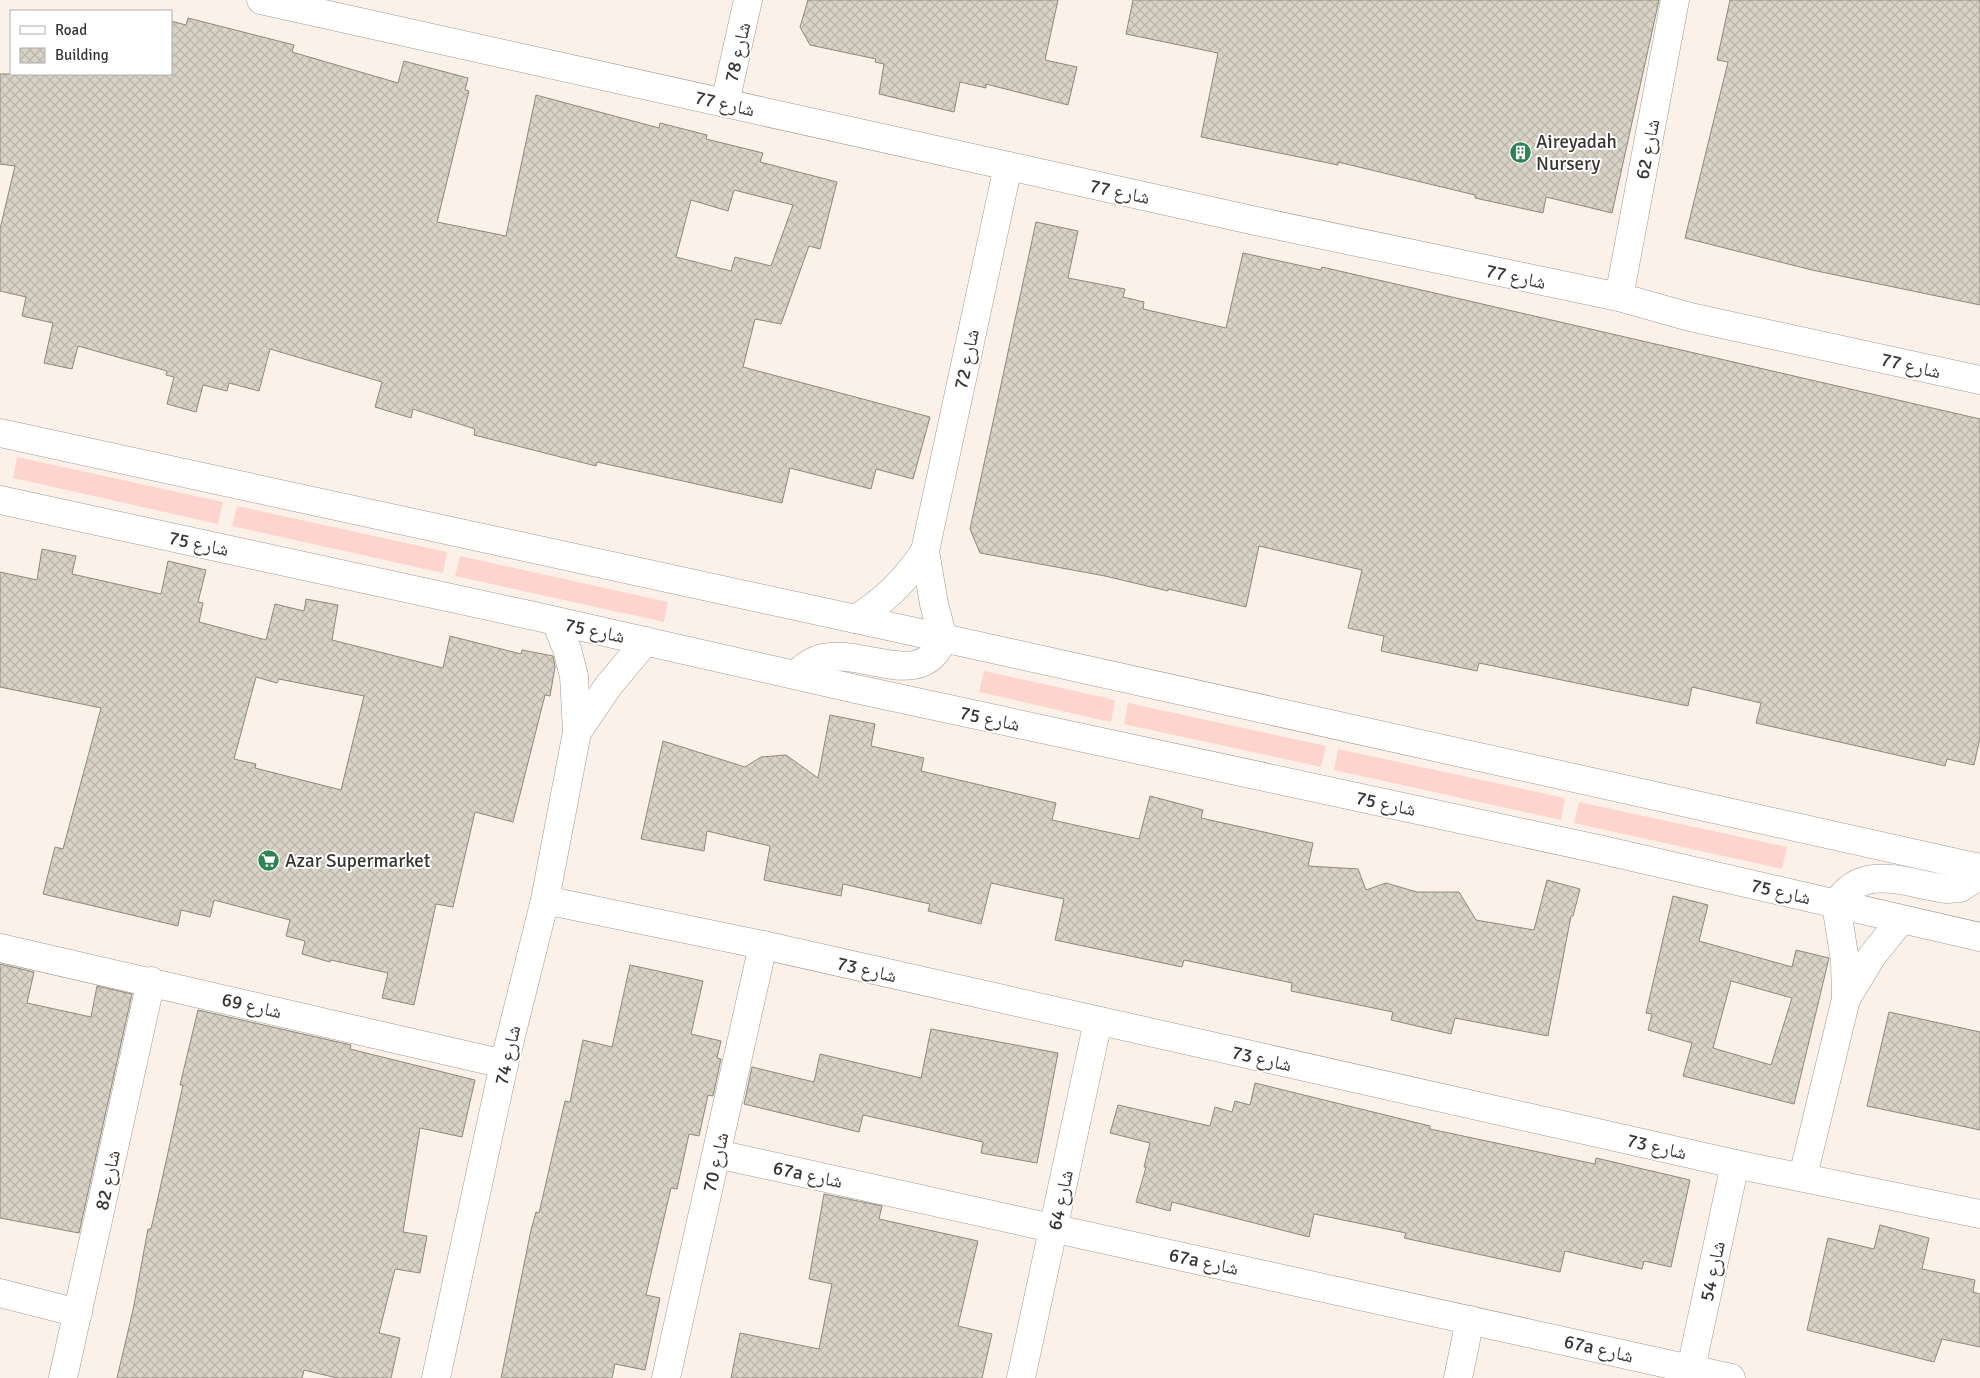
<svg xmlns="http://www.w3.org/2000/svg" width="1980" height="1378" font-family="Signika,'Noto Naskh Arabic',sans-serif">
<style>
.grass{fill:#fed4cf}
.building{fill:url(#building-cross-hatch);stroke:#8d887d;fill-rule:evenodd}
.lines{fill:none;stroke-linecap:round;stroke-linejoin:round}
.minor-casing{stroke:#a29890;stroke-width:29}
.tertiary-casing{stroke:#a29890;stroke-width:29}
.minor{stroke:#fff;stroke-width:28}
.tertiary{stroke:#fff;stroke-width:28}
.labels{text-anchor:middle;stroke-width:4;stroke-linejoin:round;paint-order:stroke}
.street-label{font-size:19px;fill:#383431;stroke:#fff}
.poi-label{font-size:19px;fill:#383431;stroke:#fff;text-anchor:start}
</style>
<defs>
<pattern id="building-cross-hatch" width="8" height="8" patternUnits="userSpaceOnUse" patternTransform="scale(1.25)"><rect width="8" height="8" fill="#d8d2c7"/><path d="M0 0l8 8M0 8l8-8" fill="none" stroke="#bab5ab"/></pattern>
</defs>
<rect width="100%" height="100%" fill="#fcf1e8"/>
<!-- grass -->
<g class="grass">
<polygon points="17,457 223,502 218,524 13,478"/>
<polygon points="237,506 447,552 443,573 232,526"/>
<polygon points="460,556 668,602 664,622 455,576"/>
<polygon points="984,671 1115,700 1111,722 979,692"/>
<polygon points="1128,703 1326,746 1321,767 1124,724"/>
<polygon points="1338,749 1565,798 1561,820 1334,770"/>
<polygon points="1579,802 1787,847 1782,869 1574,823"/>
</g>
<!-- building -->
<g class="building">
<polygon points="808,0 1058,0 1045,60 1077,67 1068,105 986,84 986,88 960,82 954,112 879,94 884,64 875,62 876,59 810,45 800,27"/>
<polygon points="1133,0 1659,0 1612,213 1546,197 1543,213 1475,198 1475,195 1338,162 1338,165 1201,137 1218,53 1126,34"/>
<polygon points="1730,0 1980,0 1980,305 1812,270 1685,238 1728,62 1717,60"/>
<path d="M188,18L294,45L292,52L398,83L404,61L468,78L465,90L469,91L437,222L506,236L536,95L659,128L660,123L707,135L706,139L763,153L760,162L837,182L820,249L809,246L781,324L755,319L743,367L930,417L913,479L876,469L871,489L790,468L782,503L597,462L596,466L474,435L475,429L413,409L411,418L375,407L382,382L270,349L259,391L229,383L227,391L203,385L196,412L167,404L174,377L166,375L167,371L78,346L72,369L44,363L53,323L22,316L26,297L0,291V229L15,166L0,164V74H171V21L186,25ZM734,190L793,205L771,266L735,257L731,271L676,257L691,200L728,211Z"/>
<polygon points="1036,222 1078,231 1068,278 1125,289 1123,297 1144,302 1143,309 1226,328 1243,253 1321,270 1322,267 1980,419 1980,738 1974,765 1947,759 1945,766 1756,723 1761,703 1692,687 1688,706 1479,663 1477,671 1381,651 1384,636 1348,628 1362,570 1259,546 1246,607 1168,589 1168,591 1105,576 980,553 970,529"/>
<path d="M42,549L76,556L72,574L161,594L168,561L206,570L198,602L203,603L199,622L266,640L275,604L304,611L306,599L338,605L332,640L443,668L450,636L521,654L522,650L553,656L555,667L550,696L545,695L513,822L475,812L453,907L436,904L414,1005L382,998L388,973L331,960L330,962L302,954L305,941L286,936L290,920L214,900L210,917L181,910L178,926L43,894L55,847L63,849L101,708L0,687V572L37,580ZM256,677L277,683L279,679L364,696L341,790L255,768L256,764L234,759Z"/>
<polygon points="830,715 875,724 871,746 924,758 921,771 1056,803 1052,820 1139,839 1150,796 1203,810 1201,818 1313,843 1308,866 1358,869 1366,890 1386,883 1417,892 1459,892 1476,920 1534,930 1547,880 1580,889 1573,916 1571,916 1548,1036 1455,1018 1451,1034 1391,1020 1393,1012 1291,991 1292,983 1184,960 1182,967 1055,940 1064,899 991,883 981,924 928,911 930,904 843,884 841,896 764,880 770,846 707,831 704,851 641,839 663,741 745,767 761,757 786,755 818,778"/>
<path d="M1673,896L1708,905L1699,941L1792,967L1796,950L1829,958L1794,1104L1683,1076L1692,1043L1648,1030L1652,1014L1646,1013ZM1731,981L1792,998L1771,1065L1713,1048Z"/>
<polygon points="0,964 34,972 27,1003 91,1017 97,986 132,994 79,1233 0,1218"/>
<polygon points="630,965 703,981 691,1034 721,1041 717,1058 721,1059 713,1096 708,1095 699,1136 689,1134 677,1189 671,1188 646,1295 660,1298 645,1370 615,1364 612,1378 501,1378 531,1230 536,1212 539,1213 565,1101 570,1102 583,1040 612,1047"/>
<polygon points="198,1010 351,1045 350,1049 475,1080 462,1137 420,1128 403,1232 427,1236 420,1273 395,1269 379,1333 400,1338 391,1378 337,1378 304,1370 302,1378 117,1378 133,1310 148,1229 151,1229 183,1085 180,1085"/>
<polygon points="1889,1012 1980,1032 1980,1130 1867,1106"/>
<polygon points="931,1029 1058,1053 1037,1163 981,1153 983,1142 863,1115 859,1132 744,1104 752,1067 814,1082 820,1054 921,1078"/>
<polygon points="1255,1083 1430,1126 1430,1129 1595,1164 1596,1158 1690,1180 1671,1267 1644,1261 1642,1269 1565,1251 1560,1272 1404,1238 1406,1233 1314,1214 1309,1237 1172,1202 1170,1211 1136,1202 1146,1167 1144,1167 1150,1143 1110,1133 1118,1105 1210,1126 1215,1107 1232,1112 1235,1101 1250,1105"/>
<polygon points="824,1194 882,1206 879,1219 978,1241 958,1326 992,1334 982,1378 731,1378 740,1333 819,1349 832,1284 809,1279"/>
<polygon points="1880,1225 1929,1238 1922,1269 1975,1280 1973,1292 1980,1294 1980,1347 1942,1339 1934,1362 1807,1330 1828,1238 1874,1249"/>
</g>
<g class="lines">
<defs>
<g id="minor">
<polyline points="261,0 1256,221 1619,297 1690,317 1980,380"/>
<polyline points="725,103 748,0"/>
<polyline points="1619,297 1675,0"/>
<path d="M855,619C884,602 906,580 925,551"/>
<polyline points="943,638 934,604 925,551 1008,166"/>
<polyline points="577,732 609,685 646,641"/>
<polyline points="545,900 763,945 1735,1164 1980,1214"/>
<polyline points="0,948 504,1064"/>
<polyline points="1846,999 1872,956 1901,920"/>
<polyline points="717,1154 1731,1378"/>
<polyline points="1803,1176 1846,999 1845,961 1836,904"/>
<polyline points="0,1293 78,1313"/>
<polyline points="63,1378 151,981"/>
<polyline points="436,1378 504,1064 545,900 577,732 574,676 567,649 556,622"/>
<polyline points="666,1378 763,945"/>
<polyline points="1021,1378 1098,1021"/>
<polyline points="1458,1378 1470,1320"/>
<polyline points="1689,1378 1735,1164"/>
</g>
<g id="tertiary">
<polyline points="0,433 943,638 1980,868"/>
<polyline points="0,500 534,616 856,689 1598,849 1980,937"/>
<path d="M796,674C806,665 816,658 830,657C867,652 925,690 943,638"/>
<path d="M1836,904C1863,861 1906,884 1947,889L1960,888L1980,875"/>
</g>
</defs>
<!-- minor casing -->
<use href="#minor" class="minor-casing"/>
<!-- tertiary casing -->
<use href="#tertiary" class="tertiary-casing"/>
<!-- minor -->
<use href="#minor" class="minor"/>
<!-- tertiary -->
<use href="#tertiary" class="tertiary"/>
</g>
<!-- icons -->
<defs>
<symbol id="building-disc" viewBox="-11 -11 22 22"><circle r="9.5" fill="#2e8254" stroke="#fff"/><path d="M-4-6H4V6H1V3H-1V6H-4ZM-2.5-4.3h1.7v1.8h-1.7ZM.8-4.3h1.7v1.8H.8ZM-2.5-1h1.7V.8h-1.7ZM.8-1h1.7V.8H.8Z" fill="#fff"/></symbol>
<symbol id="supermarket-disc" viewBox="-11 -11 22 22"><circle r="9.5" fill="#2e8254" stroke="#fff"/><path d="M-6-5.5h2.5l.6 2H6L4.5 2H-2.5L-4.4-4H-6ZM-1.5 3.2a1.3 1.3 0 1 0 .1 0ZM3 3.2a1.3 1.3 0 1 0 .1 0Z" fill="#fff"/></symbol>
</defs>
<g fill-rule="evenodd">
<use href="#building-disc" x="1508" y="140" width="25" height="25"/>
<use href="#supermarket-disc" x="256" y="848" width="25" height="25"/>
</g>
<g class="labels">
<!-- street labels -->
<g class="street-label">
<text transform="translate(737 52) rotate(-77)" y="7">شارع 78</text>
<text transform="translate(725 103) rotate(13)" y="7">شارع 77</text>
<text transform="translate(1647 149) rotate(-79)" y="7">شارع 62</text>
<text transform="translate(1120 191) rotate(12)" y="7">شارع 77</text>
<text transform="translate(1516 276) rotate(12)" y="7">شارع 77</text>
<text transform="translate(966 359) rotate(-78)" y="7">شارع 72</text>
<text transform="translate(1911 365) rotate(13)" y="7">شارع 77</text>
<text transform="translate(199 543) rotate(12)" y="7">شارع 75</text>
<text transform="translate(595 630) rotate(12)" y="7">شارع 75</text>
<text transform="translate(990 718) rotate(12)" y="7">شارع 75</text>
<text transform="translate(1386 803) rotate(12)" y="7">شارع 75</text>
<text transform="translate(1781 891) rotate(13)" y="7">شارع 75</text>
<text transform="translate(867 969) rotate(13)" y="7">شارع 73</text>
<text transform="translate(252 1005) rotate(13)" y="7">شارع 69</text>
<text transform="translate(507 1055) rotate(-77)" y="7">شارع 74</text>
<text transform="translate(1262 1058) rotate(13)" y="7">شارع 73</text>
<text transform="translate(1657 1146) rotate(13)" y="7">شارع 73</text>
<text transform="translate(715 1162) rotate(-77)" y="7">شارع 70</text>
<text transform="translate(808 1174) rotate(12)" y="7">67a شارع</text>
<text transform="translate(107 1180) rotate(-78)" y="7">شارع 82</text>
<text transform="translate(1060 1200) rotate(-78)" y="7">شارع 64</text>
<text transform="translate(1204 1261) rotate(12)" y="7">67a شارع</text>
<text transform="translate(1712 1271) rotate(-78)" y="7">شارع 54</text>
<text transform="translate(1599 1348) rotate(13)" y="7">67a شارع</text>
</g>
<!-- poi labels -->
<g class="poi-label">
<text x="1536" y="148">Aireyadah<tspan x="1536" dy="22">Nursery</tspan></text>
<text x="285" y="867">Azar Supermarket</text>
</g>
</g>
<!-- legend -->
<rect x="10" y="10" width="162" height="65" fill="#ffffff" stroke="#afaead"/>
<rect x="20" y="26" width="25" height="8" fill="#ffffff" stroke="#afaead"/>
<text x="55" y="35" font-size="15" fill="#383431">Road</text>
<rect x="20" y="48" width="25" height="15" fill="url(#building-cross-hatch)" stroke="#afaead"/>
<text x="55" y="60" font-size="15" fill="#383431">Building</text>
</svg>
